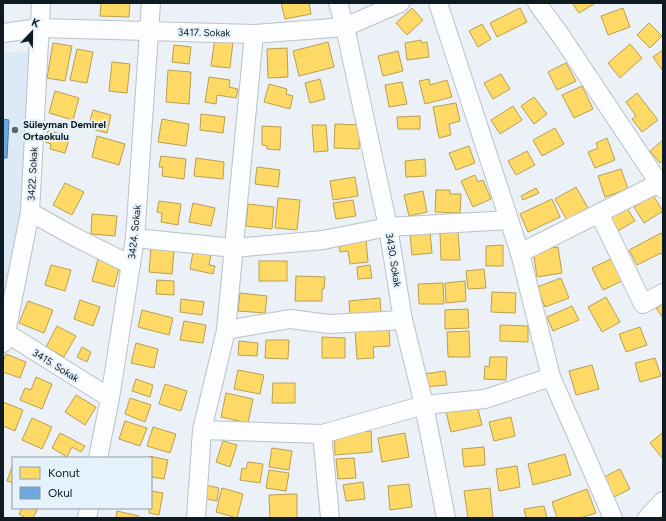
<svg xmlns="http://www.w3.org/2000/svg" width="666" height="521" font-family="Figtree,sans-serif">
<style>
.built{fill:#dbeaf6}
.homes{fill:#ffd966;stroke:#b7a052}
.schools{fill:#6fa8dc;stroke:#527ea4}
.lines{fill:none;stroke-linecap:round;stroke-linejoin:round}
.minor-casing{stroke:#bac2c8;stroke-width:20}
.minor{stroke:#fcfdfe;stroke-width:18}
.poi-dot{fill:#5c666c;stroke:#e6f2fb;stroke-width:1.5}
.labels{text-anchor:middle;stroke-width:4;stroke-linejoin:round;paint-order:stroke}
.street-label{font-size:10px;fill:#0f1b22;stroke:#e6f2fb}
.poi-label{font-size:10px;font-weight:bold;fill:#0f1b22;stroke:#e6f2fb;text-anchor:start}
</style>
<rect width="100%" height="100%" fill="#ebf1f6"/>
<!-- built -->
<polygon class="built" points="32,51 24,206 3,306 3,53"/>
<!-- homes -->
<g class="homes">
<polygon points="101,3 130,3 129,17 100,16"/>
<polygon points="281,3 309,3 311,14 285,19"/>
<polygon points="572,3 593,3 594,4 579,13"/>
<polygon points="412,8 423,20 407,35 396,23"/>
<polygon points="520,8 527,22 497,37 490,23"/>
<polygon points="623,8 630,27 608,35 601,16"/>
<polygon points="649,23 662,36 650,48 637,35"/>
<polygon points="482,24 491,39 478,47 469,31"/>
<polygon points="215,38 233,41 230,68 211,66"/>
<polygon points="421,40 422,43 427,42 429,57 407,60 405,43"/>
<polygon points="328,42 334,67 299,76 293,51"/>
<polygon points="53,43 72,46 65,81 47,78"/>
<polygon points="630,44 642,58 620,78 608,63"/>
<polygon points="174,45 191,47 189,64 172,62"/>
<polygon points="287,48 288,77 268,78 267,49"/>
<polygon points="77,49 93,52 87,83 70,80"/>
<polygon points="663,50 663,69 662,70 653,57"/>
<polygon points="398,51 403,71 383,76 378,56"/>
<polygon points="112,62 130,64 127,93 109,91"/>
<polygon points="566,63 576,81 557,90 548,72"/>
<polygon points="168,70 191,72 189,104 166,102"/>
<polygon points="501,74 510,89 493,99 484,83"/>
<polygon points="209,77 230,80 229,87 238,89 236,98 217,95 216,104 205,102"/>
<polygon points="320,79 325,99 310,103 305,83"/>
<polygon points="429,79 430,85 447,80 452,97 425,104 419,81"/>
<polygon points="402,82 407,104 389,107 385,85"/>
<polygon points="269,84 287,89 286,94 293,96 290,109 264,102"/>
<polygon points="582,86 593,109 574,118 562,95"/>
<polygon points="55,91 79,98 73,120 49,113"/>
<polygon points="637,93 658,120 642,132 632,119 636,116 626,102"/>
<polygon points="534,97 547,114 534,124 521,106"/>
<polygon points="456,103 460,121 449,124 451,135 439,138 433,107"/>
<polygon points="513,106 522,120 500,134 491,120"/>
<polygon points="93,110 111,115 107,133 88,128"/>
<polygon points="201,114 225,117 223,133 200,130"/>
<polygon points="420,116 420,129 398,129 397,117"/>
<polygon points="162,119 189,124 186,146 158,142"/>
<polygon points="335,124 360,125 359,149 334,148"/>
<polygon points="312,125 326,125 328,151 314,152"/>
<polygon points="262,126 281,127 280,150 267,149 267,146 262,145"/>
<polygon points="555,128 564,144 542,156 533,140"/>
<polygon points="48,131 70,136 65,153 50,149 51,144 45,142"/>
<polygon points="97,136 125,144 119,165 92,157"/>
<polygon points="607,138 615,160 595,168 588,152 598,148 596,143"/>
<polygon points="663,140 663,161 660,163 650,151"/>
<polygon points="469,146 475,163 456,170 449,153"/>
<polygon points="527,151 535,165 516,175 508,161"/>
<polygon points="161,156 186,159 184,179 162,176 163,167 159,167"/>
<polygon points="196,158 224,162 223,179 194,176"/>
<polygon points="425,159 426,176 406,177 405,161"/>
<polygon points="257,167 280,170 278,187 255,184"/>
<polygon points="621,169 628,189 605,197 598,176"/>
<polygon points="475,175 478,182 483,180 491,199 473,207 461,181"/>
<polygon points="355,177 358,196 333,200 330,181"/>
<polygon points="65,183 84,192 72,215 53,205"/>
<polygon points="576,187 588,208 567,220 555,199"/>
<polygon points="536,188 539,193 523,200 521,196"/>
<polygon points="436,190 450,190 450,194 461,194 460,213 435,212"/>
<polygon points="423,191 427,212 409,216 404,195"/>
<polygon points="653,195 663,211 644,223 634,207"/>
<polygon points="278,198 300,200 297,230 275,228"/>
<polygon points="552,199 560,217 528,232 520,214"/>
<polygon points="353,200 356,216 336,219 333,203"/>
<polygon points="159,201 181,204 178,225 161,222 162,213 157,212"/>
<polygon points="193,203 215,208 211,226 189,222"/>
<polygon points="624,203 635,221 616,232 606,213"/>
<polygon points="248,204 274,207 272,229 246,226"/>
<polygon points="92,214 117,216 115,236 91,234"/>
<polygon points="430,232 432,253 412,255 410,234"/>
<polygon points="458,232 460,260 441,260 440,233"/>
<polygon points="661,233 663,236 663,256 661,253 637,265 629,250"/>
<polygon points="366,240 368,262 350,264 348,251 340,252 339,243"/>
<polygon points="503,245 503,266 486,266 486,246"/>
<polygon points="558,247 562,273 537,277 533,250"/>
<polygon points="151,248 174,250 172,274 149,272"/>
<polygon points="193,252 211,255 209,265 215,266 213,274 190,269"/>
<polygon points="613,258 624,280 603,290 592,268"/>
<polygon points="98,259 120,265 114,287 92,281"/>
<rect x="259" y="261" width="28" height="20"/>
<polygon points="51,265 71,270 65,291 45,285"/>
<polygon points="370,265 372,278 358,279 357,267"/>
<polygon points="484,269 486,288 468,289 466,271"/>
<polygon points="296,276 325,277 324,289 322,289 322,301 295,301"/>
<polygon points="561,278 569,298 545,307 537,287"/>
<polygon points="157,280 174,281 174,295 156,294"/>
<polygon points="465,281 466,301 446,303 445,283"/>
<polygon points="443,283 444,304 419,304 418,284"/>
<polygon points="492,292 516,293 515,313 491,312"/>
<polygon points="240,293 267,296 265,313 238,311"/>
<polygon points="606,297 620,322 602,332 588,307"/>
<polygon points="380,298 381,313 350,316 349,301"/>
<polygon points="181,299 204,302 202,315 180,312"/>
<polygon points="80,300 100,307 93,326 74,319"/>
<polygon points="28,301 53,310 44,333 19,323"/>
<polygon points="663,304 663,318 656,308"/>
<polygon points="572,306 579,320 553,331 547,317"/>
<polygon points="468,309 469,328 445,329 445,310"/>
<polygon points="142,310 173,318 169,335 138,327"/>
<polygon points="184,321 206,325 203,343 180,340"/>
<polygon points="500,325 528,326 528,342 500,341"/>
<polygon points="57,326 76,336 64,357 46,347"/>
<polygon points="640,327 647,345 626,352 619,334"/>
<polygon points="389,328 390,346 373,347 374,358 357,359 355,331"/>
<polygon points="469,331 470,357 448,357 447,332"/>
<polygon points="322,337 345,338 345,358 322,358"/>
<polygon points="266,340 289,340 288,359 265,358"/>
<polygon points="239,341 258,343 257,356 238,355"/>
<polygon points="136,343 158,349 154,368 131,363"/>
<polygon points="82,347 91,352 87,362 77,357"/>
<polygon points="6,354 26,362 20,378 3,372 3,362"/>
<polygon points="490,357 507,357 506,380 484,379 485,366 489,367"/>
<polygon points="655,358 661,376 640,382 635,363"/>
<polygon points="592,365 599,389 576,395 569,371"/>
<polygon points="238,370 264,375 260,394 234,389"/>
<polygon points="445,371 447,385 425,387 424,374"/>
<polygon points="36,377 52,384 42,409 20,400 25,388 31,390"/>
<polygon points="136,379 153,385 150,397 132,391"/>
<polygon points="273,383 295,383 295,403 272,403"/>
<polygon points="165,384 187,391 181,411 159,404"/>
<polygon points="226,393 253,399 248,423 221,417"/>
<polygon points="76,395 96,407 85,425 65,412"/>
<polygon points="130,398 151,405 145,422 125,414"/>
<polygon points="3,402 23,410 15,431 3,426"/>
<polygon points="477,405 482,425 451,432 446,412"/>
<polygon points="511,417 515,436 494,441 489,422"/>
<polygon points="32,418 52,427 42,449 22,440"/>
<polygon points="125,421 147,428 140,446 119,439"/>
<polygon points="153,427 176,434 170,453 147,446"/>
<polygon points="371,431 372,452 335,455 334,434"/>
<polygon points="663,432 663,459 650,443"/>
<polygon points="60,433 85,446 81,452 72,447 67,457 52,448"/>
<polygon points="405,433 409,457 382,462 378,438"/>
<polygon points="223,441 237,445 230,467 216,462"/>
<polygon points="484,447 485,465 464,467 462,449"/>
<polygon points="272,448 292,451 289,470 269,467"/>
<polygon points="565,454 571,475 533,485 528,464"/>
<polygon points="149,456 168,460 164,479 151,477 151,458 149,458"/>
<polygon points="354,458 356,478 338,479 336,459"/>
<polygon points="248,462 263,464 260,483 240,480 242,468 246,469"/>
<polygon points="13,464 13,483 7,481"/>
<polygon points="517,466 520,487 499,491 496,469"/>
<polygon points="620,469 630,489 612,498 602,478"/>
<polygon points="269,470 289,473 286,491 266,488"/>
<polygon points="363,482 365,499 346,501 343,485"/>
<polygon points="409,484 412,507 390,510 388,486"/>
<polygon points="205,485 219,488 217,501 202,498"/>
<polygon points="222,488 243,494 237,518 216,512"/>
<polygon points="490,488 493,518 468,518 464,491"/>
<polygon points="587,489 596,513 580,518 557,518 552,502"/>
<polygon points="151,491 163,493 159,515 149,513 149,508 151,508"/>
<polygon points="297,494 297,518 270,518 269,495"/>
<polygon points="544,506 547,518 526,518 524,509"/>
<polygon points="22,508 38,508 33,518 26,518 19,514"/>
<polygon points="117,511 139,516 138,518 116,518"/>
</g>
<!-- schools -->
<polygon class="schools" points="3,119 9,120 7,158 3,158"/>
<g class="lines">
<defs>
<g id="minor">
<polyline points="338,3 345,27 388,227 403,320 424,405 446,518"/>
<polyline points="438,3 520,253 551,377 613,518"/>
<polyline points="537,3 561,36 663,189"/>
<polyline points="3,33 39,28 254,34 345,27 400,3"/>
<polyline points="30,212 73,236 131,265"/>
<polyline points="599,213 643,304 663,293"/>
<polyline points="135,238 234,248 323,240 388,227 509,220"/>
<polyline points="520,253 659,183 663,179"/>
<polyline points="226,330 290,319 329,324 403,320"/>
<polyline points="3,331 110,398"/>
<polyline points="3,343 6,333 30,212 41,3"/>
<polyline points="202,430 322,434 424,405 485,399 551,377"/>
<polyline points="322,434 330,518"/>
<polyline points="98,458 110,398 135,238 151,3"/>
<polyline points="87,518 89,508"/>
<polyline points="196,518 202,430 226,330 254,34"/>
<polyline points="647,518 663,501"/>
</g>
</defs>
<!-- minor casing -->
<use href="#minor" class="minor-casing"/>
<!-- minor -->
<use href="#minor" class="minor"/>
</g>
<!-- markers -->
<circle class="poi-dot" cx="15" cy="130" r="4"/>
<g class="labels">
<!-- street labels -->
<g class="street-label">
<text transform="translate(204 32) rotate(1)" y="4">3417. Sokak</text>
<text transform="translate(32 174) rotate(-87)" y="4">3422. Sokak</text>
<text transform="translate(134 232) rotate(-84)" y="4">3424. Sokak</text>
<text transform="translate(394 260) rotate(81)" y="4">3430. Sokak</text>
<text transform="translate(56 365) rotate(32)" y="4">3415. Sokak</text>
</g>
<!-- poi labels -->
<g class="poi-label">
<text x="23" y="128">Süleyman Demirel<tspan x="23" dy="12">Ortaokulu</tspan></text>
</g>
</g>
<!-- border -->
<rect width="666" height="521" fill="none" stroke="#0f1b22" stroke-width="8"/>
<!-- legend -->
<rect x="12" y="457" width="140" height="52" fill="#e6f2fb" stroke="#909ca4"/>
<rect x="20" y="467" width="20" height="12" fill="#ffd966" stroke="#909ca4"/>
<text x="48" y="477" font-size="12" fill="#0f1b22">Konut</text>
<rect x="20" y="487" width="20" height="12" fill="#6fa8dc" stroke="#909ca4"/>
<text x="48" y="497" font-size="12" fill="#0f1b22">Okul</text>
<!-- north arrow -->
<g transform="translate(32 32) rotate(22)" stroke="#e6f2fb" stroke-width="3" paint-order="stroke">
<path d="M0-3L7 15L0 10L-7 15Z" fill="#0f1b22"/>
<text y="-6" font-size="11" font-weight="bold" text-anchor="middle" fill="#0f1b22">K</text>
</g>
</svg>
